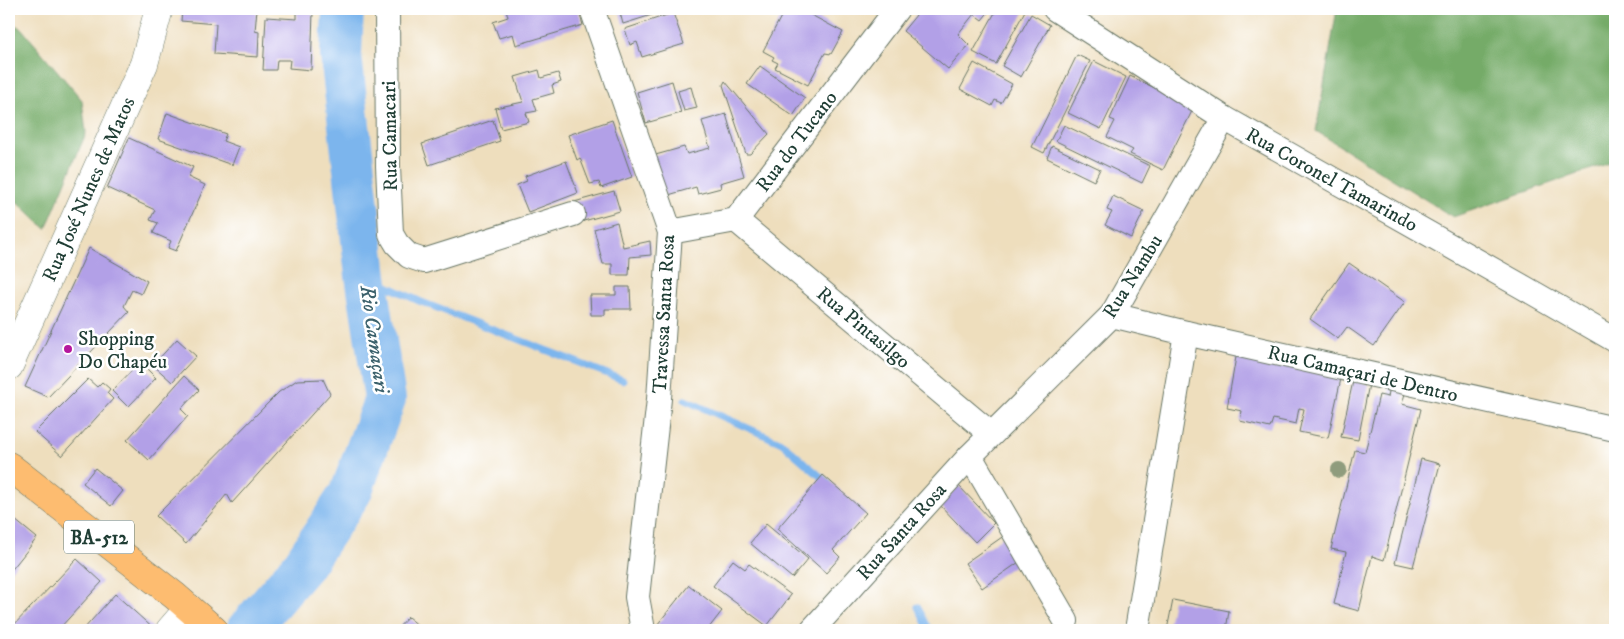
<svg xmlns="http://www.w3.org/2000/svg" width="1624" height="639" font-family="'IM FELL DW Pica',serif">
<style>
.forest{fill:#74ab68;stroke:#4a744e}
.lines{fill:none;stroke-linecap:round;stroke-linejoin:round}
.stream{stroke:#7cb5ed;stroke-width:7}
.river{stroke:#7cb5ed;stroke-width:42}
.building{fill:#b2a0e7}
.minor-casing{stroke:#677564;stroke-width:26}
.tertiary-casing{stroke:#677564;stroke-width:29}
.primary-casing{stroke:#677564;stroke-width:29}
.minor{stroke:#fff;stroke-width:24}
.tertiary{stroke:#fff;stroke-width:28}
.primary{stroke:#fdbc70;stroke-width:28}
.tree{fill:#8f9c7d}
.poi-dot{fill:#b5179e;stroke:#fff;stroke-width:2}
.labels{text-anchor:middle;stroke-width:5;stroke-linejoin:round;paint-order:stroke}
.shield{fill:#fff;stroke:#627771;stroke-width:1}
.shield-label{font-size:19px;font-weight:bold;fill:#1f3d34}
.street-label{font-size:20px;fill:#1f3d34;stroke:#fff}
.poi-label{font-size:20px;fill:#1f3d34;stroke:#fff;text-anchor:start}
.water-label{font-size:21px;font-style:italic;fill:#3b616c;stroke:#fff}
</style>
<rect width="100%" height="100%" fill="#fff"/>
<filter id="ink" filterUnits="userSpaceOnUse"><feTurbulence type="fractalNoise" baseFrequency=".02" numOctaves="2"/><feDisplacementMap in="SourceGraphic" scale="10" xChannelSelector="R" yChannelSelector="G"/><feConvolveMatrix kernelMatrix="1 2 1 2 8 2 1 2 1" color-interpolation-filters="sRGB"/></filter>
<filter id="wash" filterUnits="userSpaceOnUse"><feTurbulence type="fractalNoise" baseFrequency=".0096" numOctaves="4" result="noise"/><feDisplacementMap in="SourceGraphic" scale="20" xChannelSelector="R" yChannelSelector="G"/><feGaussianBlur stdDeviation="1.12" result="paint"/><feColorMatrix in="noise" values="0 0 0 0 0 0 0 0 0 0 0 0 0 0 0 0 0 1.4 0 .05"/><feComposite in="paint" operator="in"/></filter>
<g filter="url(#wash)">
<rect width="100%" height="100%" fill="#eedebd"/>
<!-- forest -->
<g class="forest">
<polygon points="1337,9 1615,9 1615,161 1453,217 1316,131"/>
<polygon points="9,22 21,28 82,100 86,133 46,229 9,194"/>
</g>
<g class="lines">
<!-- stream -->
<g class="stream">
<polyline points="366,276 419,301 623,380"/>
<polyline points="685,400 782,443 828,483"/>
<polyline points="918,607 929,630"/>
</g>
<!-- river -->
<polyline class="river" points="247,630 303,565 351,492 385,399 366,276 341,55 343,9"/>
</g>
<g id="blocks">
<!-- building -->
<g class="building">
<polygon points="182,9 257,9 255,31 259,32 258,57 214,54 216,24 181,21"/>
<polygon points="506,9 578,9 583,25 516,45 513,34 499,38 493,22 508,17"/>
<polygon points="619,9 671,9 623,24"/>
<polygon points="785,9 800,9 843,32 831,54 825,53 808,85 775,68 778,63 772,60 774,57 763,51"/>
<polygon points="921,9 927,9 933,14 937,9 991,9 982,20 974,14 958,34 969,45 948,69 903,31"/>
<polygon points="997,9 1026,9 996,64 973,52"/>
<polygon points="297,11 313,12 311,70 289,68 290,60 277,60 276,70 263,70 266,17 297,19"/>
<polygon points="673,13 684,44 642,57 637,42 630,45 625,29"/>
<polygon points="1031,14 1050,25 1021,77 1002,66"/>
<polygon points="1077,55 1090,61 1044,153 1032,147"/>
<polygon points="1094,61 1126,77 1101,129 1068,113"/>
<polygon points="974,63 1012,84 1001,103 995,100 992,106 960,89"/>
<polygon points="760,66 805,98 793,116 747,84"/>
<polygon points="539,70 541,78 558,73 561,82 552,85 554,93 533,99 537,111 526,113 529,122 501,129 495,108 523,102 515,77"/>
<polygon points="1130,76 1194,107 1163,170 1130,154 1133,150 1107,137 1115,121 1110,119"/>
<polygon points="672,81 681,113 646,123 637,92"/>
<polygon points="725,81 769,134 750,154 746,154 723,85"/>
<polygon points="691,87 697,108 684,111 678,91"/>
<polygon points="167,113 226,134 223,141 239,147 232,165 158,139"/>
<polygon points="726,114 744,176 720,183 721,188 698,194 696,187 665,196 652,156 684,147 687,154 710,148 702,121"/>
<polygon points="493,120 500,141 429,165 422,144"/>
<polygon points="612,120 632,177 601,188 599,182 590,184 580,158 577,160 568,135"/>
<polygon points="1064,125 1150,166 1142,183 1056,141"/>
<polygon points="129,138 193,167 188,177 205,185 176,251 168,248 171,241 153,233 158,223 150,220 155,210 107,188"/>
<polygon points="1052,146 1100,169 1094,181 1047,158"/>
<polygon points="566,161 578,193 528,212 517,185 527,181 525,176"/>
<polygon points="614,191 620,211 580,222 574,202"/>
<polygon points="1113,196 1144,211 1131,238 1105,225 1112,212 1107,210"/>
<polygon points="617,222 623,247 650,241 651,255 630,257 629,275 612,275 612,264 603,264 594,229"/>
<polygon points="89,248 147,281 141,294 132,290 124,306 129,312 48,397 25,387"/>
<polygon points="1349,263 1405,302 1374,346 1347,327 1338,339 1310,319"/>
<polygon points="616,287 630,287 631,309 605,309 605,315 591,315 590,295 616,295"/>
<polygon points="177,339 196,356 172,382 153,365"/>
<polygon points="1236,357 1285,362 1342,374 1328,438 1299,432 1304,409 1299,408 1296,424 1273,419 1270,428 1240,421 1242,411 1227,408"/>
<polygon points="140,362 156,378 128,407 112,391"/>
<polygon points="184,376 199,390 181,409 188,416 149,460 127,440"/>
<polygon points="88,379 97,387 102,382 110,389 107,393 113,399 62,456 35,432"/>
<polygon points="323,379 330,394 232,503 227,494 186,544 156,516 279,392 297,380"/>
<polygon points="1353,381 1369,384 1358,440 1341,437"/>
<polygon points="1390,386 1406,390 1402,404 1421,409 1384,560 1372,556 1359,611 1334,604 1346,552 1331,549 1355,450 1365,452 1379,395 1388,397"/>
<polygon points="1421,459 1440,464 1413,567 1395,563"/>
<polygon points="95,468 123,491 111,506 83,483"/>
<polygon points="823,475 866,513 833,550 840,557 826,573 777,529"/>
<polygon points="959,486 994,523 975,542 939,504"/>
<polygon points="9,515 37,538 9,573"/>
<polygon points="766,524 808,559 792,578 750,543"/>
<polygon points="1005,535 1022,560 982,588 965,563"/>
<polygon points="77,559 102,582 58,630 9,630"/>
<polygon points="733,560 745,569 749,564 791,595 767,626 713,586"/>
<polygon points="689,585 722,611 708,629 710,630 664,630 657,625"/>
<polygon points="115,594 155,630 83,630"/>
<polygon points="1173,600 1229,611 1226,630 1167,630"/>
<polygon points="408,617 424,630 396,630"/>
</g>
</g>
</g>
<g filter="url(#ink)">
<use href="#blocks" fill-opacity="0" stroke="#677564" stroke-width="1"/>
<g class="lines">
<defs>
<g id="minor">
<polyline points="387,9 388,166 391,234 397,244 409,256 424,261 573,214"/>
<polyline points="592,9 670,232 659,399 637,597 643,630"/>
<polyline points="1055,9 1224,118 1523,287 1615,340"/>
<polyline points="736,220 991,434"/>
<polyline points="670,232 736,220 897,9"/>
<polyline points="1112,315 1186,333 1615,429"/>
<polyline points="970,456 1066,621"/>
<polyline points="812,630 970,456 1112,315 1224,118"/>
<polyline points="1137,630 1186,333"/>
</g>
<g id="tertiary">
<polyline points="9,366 144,64 159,9"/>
<polyline points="170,630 189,608"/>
</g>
<polyline id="primary" points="9,466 175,596 214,630"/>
</defs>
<!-- minor casing -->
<use href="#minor" class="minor-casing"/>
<!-- tertiary casing -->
<use href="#tertiary" class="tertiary-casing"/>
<!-- primary casing -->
<use href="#primary" class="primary-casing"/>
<!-- minor -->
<use href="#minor" class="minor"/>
<!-- tertiary -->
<use href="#tertiary" class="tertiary"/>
<!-- primary -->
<use href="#primary" class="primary"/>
</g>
<!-- trees -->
<circle class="tree" cx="1339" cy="470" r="8"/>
</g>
<!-- markers -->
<circle class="poi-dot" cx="68" cy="349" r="5"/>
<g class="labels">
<!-- shield labels -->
<rect class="shield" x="64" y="520.5" width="70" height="33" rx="4"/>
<g class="shield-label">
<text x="99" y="544">BA-512</text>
</g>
<!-- street labels -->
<g class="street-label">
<text transform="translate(389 136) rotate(-91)" y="7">Rua Camacari</text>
<text transform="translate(796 141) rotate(-53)" y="7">Rua do Tucano</text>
<text transform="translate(1332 179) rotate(29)" y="7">Rua Coronel Tamarindo</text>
<text transform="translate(88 189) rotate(-66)" y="7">Rua José Nunes de Matos</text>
<text transform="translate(1132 276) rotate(-58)" y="7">Rua Nambu</text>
<text transform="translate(663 314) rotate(-87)" y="7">Travessa Santa Rosa</text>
<text transform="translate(864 327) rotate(40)" y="7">Rua Pintasilgo</text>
<text transform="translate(1363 373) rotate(13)" y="7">Rua Camaçari de Dentro</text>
<text transform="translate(901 531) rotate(-48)" y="7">Rua Santa Rosa</text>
</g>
<!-- poi labels -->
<g class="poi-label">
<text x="78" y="345">Shopping<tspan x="78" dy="23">Do Chapéu</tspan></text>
</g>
<!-- water labels -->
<g class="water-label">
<text transform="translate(375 339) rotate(82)" y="7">Rio Camaçari</text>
</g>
</g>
<!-- margin -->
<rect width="1624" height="639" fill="none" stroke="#fff" stroke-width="30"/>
</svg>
